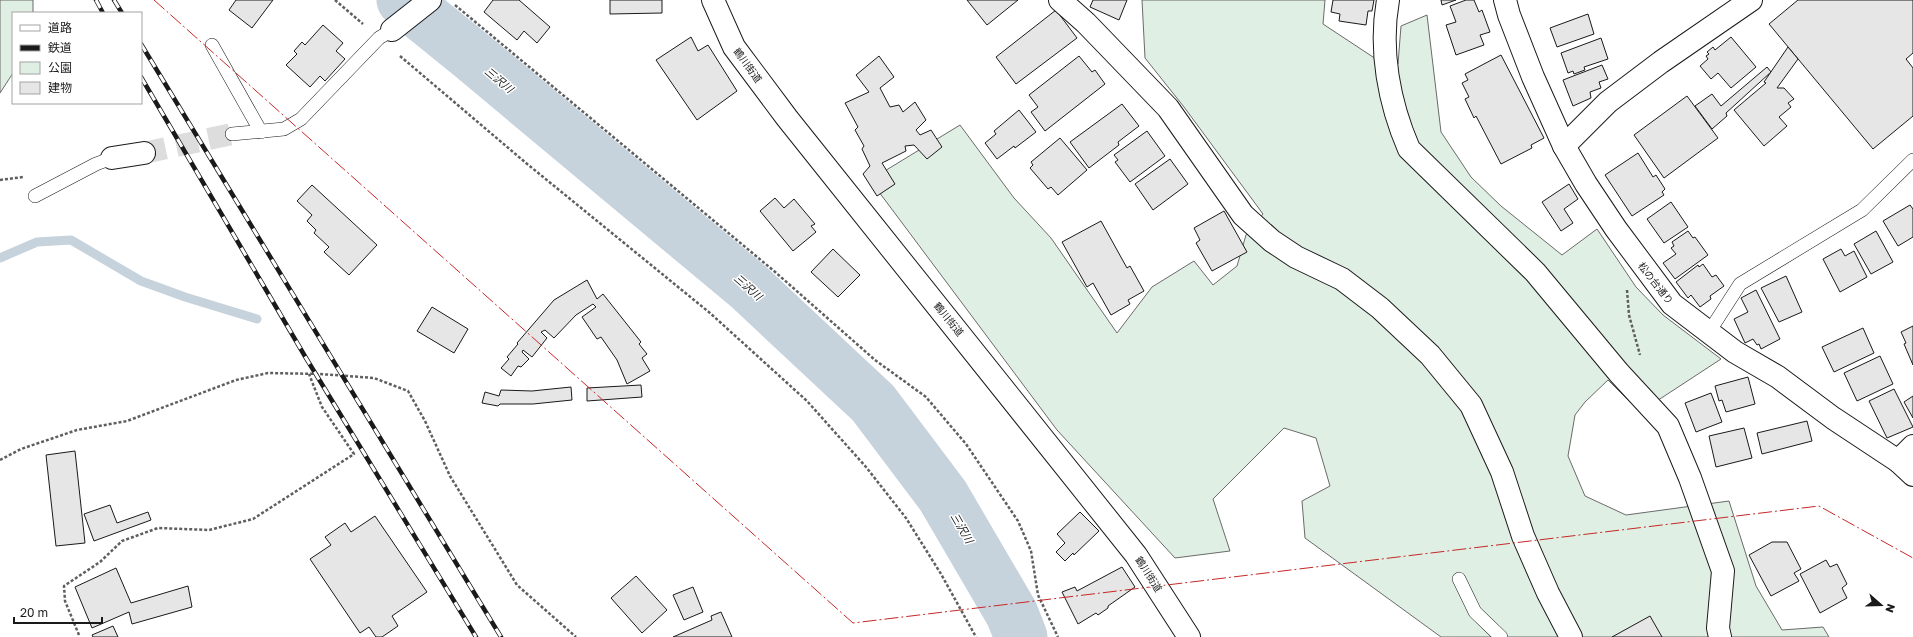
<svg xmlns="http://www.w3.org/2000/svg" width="1913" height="637" font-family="'Golos Text','Noto Sans JP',sans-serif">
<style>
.green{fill:#e0efe3;stroke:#6a6a6a}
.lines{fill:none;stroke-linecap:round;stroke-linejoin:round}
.stream{stroke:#c6d2dc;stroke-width:9}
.river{stroke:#c6d2dc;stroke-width:53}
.building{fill:#e6e6e6;stroke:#1a1a1a}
.minor-tunnel{stroke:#ddd;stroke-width:22;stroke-dasharray:22 11;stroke-linecap:butt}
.service-casing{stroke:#1a1a1a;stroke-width:14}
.minor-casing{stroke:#1a1a1a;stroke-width:24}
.primary-casing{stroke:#1a1a1a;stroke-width:24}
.path{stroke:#5f5f5f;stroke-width:2.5;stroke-dasharray:3 2;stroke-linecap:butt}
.service{stroke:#fff;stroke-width:13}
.minor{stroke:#fff;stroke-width:22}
.primary{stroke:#fff;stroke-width:22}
.rail-casing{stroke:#1a1a1a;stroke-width:4.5}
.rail{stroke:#fff;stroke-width:3;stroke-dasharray:9;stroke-linecap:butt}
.power{stroke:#c62828;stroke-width:1;stroke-dasharray:14 3 2 3;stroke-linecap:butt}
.labels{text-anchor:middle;stroke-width:3;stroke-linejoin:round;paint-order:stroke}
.street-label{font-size:10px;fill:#1a1a1a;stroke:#fff}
.water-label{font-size:11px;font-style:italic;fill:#1a1a1a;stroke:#fff}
</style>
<rect width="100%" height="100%" fill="#fff"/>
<!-- green -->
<g class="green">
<polygon points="0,0 33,0 33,13 13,13 13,73 0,93"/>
<polygon points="1142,0 1325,0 1323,24 1376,59 1398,64 1401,26 1427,15 1441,132 1471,177 1501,206 1562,255 1597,229 1636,287 1663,315 1721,359 1640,412 1608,380 1585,402 1575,415 1568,456 1585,496 1626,515 1729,501 1756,586 1782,630 1823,627 1829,637 1441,637 1305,538 1302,501 1330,486 1316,438 1284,428 1213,499 1230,551 1175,558 1057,430 870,180 960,125 1014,198 1051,238 1117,333 1152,287 1194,261 1213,285 1237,266 1246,235 1263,214 1184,107 1145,58"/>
</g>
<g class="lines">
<!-- stream -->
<polyline class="stream" points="0,258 37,242 71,240 141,281 185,297 257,319"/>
<!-- river -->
<polyline class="river" points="403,0 471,55 749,287 873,403 943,496 1012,614 1021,637"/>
</g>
<!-- building -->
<g class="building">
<polygon points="236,0 273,0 252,28 229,10"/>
<polygon points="493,0 519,0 550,27 537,43 524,31 517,40 484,12"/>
<polygon points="610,0 662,0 662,13 610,14"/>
<polygon points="967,0 1018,0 987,25"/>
<polygon points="1093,0 1127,0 1119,20 1090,7"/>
<polygon points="1333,0 1374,0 1372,11 1368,11 1366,25 1339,21 1340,14 1331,12"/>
<polygon points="1441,0 1456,0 1442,5"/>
<polygon points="1466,0 1474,0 1479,12 1482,10 1490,32 1480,35 1484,45 1456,55 1446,25 1456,22 1450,6"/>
<polygon points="1798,0 1913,0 1913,53 1906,59 1913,68 1913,116 1873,149 1769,24"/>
<polygon points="1056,10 1077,38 1016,84 996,57"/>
<polygon points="1588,14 1594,34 1557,47 1550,28"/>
<polygon points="323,25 343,43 336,51 345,59 325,81 320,76 310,87 286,65 297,54 294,51 302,42 305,45"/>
<polygon points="691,37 698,51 708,45 737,91 697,120 656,60"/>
<polygon points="1731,37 1756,67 1731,88 1718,73 1711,79 1700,66 1708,59 1706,56 1709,54 1707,52 1713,47 1715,50"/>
<polygon points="1601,38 1608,59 1584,67 1585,70 1574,74 1573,71 1568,73 1561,53"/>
<polygon points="1788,47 1798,59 1777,88 1784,88 1794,99 1788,103 1791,107 1779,117 1787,126 1764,146 1734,110 1766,83 1764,82"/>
<polygon points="1501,55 1544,138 1531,145 1532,148 1501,164 1476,116 1474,118 1465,99 1469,97 1462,83 1468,80 1465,74"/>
<polygon points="879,56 894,77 880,88 890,107 899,105 903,112 915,102 926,120 916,130 920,135 931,130 942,147 927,159 914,145 905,146 906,151 882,163 895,184 877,196 863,174 870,166 862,149 864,146 855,130 858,127 845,103 869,92 856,75"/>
<polygon points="1079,56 1092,72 1095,70 1105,84 1045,131 1031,112 1038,107 1029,95"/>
<polygon points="1602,65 1608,79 1599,82 1601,88 1590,92 1591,98 1573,106 1563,80"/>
<polygon points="1767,67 1771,72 1726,113 1727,116 1712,129 1695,106 1712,94 1721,106"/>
<polygon points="1687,96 1718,138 1664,178 1634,135"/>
<polygon points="1122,104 1139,126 1118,142 1119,145 1089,168 1070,142"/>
<polygon points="1019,110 1036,132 1015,148 1014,146 997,159 985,143 996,134 994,131"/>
<polygon points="1147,131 1165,156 1130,182 1115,162 1118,160 1114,155"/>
<polygon points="1060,138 1087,170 1058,195 1051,187 1048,189 1030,168 1033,165 1031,162"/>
<polygon points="1638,153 1653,177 1656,175 1665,189 1662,192 1664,195 1632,216 1605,175"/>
<polygon points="1170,159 1188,184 1153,210 1135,184"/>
<polygon points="1569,184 1578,199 1564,209 1573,223 1561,231 1542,202"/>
<polygon points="312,185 377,245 349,275 324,252 329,247 314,233 316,230 307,221 312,215 297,201"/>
<polygon points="775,198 784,208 794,199 815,224 811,226 816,232 793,251 760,211"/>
<polygon points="1671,202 1688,227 1664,243 1647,219"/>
<polygon points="1910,205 1913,209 1913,237 1898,246 1883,221"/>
<polygon points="1224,211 1247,252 1212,271 1196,243 1200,240 1194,228"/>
<polygon points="1101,221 1127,268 1130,266 1144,291 1128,300 1130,304 1111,315 1093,283 1087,287 1062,242"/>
<polygon points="1688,231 1693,238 1695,237 1708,255 1675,279 1663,263 1676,254 1671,248 1674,246 1672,242"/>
<polygon points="1876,231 1893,262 1871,274 1854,244"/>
<polygon points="833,249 860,275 838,297 811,272"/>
<polygon points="1841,249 1845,256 1854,251 1867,277 1840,292 1823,259"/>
<polygon points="1703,264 1712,277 1716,275 1724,286 1710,296 1711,299 1700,307 1691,295 1688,298 1676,282 1698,265 1699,267"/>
<polygon points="1786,276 1802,312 1779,322 1761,288"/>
<polygon points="587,280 597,299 603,294 641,342 639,344 647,354 642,358 650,371 627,384 617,360 601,337 597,339 582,317 596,307 593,304 576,315 554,338 545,330 541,332 547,338 532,357 523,350 522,352 529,359 521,367 518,366 511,376 501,368 509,359 507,357 518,344 517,343 554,300"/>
<polygon points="1756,290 1780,339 1761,349 1759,344 1757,345 1753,339 1745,343 1734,319 1748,312 1741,298"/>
<polygon points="432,307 468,329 454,353 417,331"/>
<polygon points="1913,326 1913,365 1904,344 1906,343 1901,332"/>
<polygon points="1863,328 1874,353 1834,372 1822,347"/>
<polygon points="1880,356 1893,384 1857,401 1844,373"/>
<polygon points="1748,377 1755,404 1726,412 1722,400 1719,401 1715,386"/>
<polygon points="641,385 642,397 587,401 587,388"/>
<polygon points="571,387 572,400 533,404 500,404 498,406 482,403 485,392 499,396 501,390 532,391"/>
<polygon points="1894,389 1913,427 1887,438 1869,401"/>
<polygon points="1711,393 1722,422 1696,432 1685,403"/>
<polygon points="1913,396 1913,418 1904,402"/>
<polygon points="1807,421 1812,441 1762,454 1757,433"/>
<polygon points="1744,428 1752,458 1716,467 1709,436"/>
<polygon points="75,451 85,543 56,546 46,455"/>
<polygon points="110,505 117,523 148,512 151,520 94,541 84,514"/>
<polygon points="1080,512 1099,531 1074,555 1073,553 1065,561 1056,552 1065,543 1057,534"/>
<polygon points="375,516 427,592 392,616 398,626 382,637 376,637 369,627 360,633 310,559 331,545 325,537 345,523 351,532"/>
<polygon points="1772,542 1787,542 1801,569 1794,573 1799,581 1771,596 1749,555"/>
<polygon points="1826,560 1830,567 1837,564 1847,584 1842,588 1847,598 1820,613 1800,574"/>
<polygon points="1122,567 1135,587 1108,606 1108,608 1098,615 1096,613 1078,624 1062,592 1075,587 1077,591"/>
<polygon points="116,568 131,603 188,586 192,607 132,624 129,612 92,628 75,587"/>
<polygon points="636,576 667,610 642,633 611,598"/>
<polygon points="693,587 703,612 684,620 673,595"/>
<polygon points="721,612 732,637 673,637 712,620 711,616"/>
<polygon points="1650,616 1662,637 1612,637"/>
<polygon points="113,626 118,637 93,637 92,635"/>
</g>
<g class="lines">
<!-- minor-tunnel -->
<polyline class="minor-tunnel" points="144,153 232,134"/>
<defs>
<g id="service">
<polyline points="212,45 261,132"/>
<polyline points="232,134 284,129 301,119 379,38 392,30"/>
<polyline points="35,196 96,164 112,158"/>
<polyline points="1709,332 1740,284 1862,210 1913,160"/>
<polyline points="1459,579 1475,612 1501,637"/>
</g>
<g id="minor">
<polyline points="1060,0 1086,23 1168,108 1243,215 1272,241 1296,257 1342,279 1380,308 1430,355 1471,405 1502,472 1523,536 1548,593 1571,637"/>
<path d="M1388,0C1379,50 1389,103 1409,149L1535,272L1619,373L1668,426L1690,478L1723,571L1718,628L1720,637"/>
<polyline points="1505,0 1509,15 1533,77 1564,146 1586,184 1616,229 1672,304 1735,352 1778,377 1833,418 1898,461 1913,475"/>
<polyline points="392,30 430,0"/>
<polyline points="1564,146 1608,102 1661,62 1751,0"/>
<polyline points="112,158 144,153"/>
<polyline points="1898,461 1913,446"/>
</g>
<polyline id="primary" points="713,0 734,47 787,118 1136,555 1189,637"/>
</defs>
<!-- service casing -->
<use href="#service" class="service-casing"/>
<!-- minor casing -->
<use href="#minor" class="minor-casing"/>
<!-- primary casing -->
<use href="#primary" class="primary-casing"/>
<!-- path -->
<g class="path">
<polyline points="335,0 363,24"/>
<polyline points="455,5 774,271 875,360 926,397 966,444 1018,521 1031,551 1038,595 1058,637"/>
<polyline points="400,56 526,163 710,313 807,401 866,467 906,518 941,574 976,637"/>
<polyline points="0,180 23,177"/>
<polyline points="1627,290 1629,315 1640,355"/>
<polyline points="0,460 21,449 77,430 127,421 236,380 268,373 320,374 374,378 408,391 425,421 450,476 517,585 576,637"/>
<polyline points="79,635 65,601 64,586 100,562 122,541 158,528 209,530 253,519 354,454 322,407 309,374"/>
</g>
<!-- service -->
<use href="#service" class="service"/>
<!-- minor -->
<use href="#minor" class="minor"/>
<!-- primary -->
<use href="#primary" class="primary"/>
<defs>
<g id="rail">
<polyline points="96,0 103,13"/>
<polyline points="114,0 122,13"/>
<polyline points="141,44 501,637"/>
<polyline points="141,77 306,358 476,637"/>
</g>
</defs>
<!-- rail casing -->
<use href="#rail" class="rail-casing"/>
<!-- rail -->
<use href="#rail" class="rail"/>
<!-- power -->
<polyline class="power" points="154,0 853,623 1819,506 1913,558"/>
</g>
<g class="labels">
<!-- street labels -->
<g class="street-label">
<text transform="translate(748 65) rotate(54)" y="4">鶴川街道</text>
<text transform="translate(1656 283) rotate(52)" y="4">松の台通り</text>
<text transform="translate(949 319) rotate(51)" y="4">鶴川街道</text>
<text transform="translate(1149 574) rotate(57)" y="4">鶴川街道</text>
</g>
<!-- water labels -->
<g class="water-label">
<text transform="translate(499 80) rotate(40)" y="4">三沢川</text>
<text transform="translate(748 287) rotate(41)" y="4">三沢川</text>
<text transform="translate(962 528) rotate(60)" y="4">三沢川</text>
</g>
</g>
<!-- legend -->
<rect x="12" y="12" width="130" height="92" fill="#ffffff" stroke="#a3a3a3"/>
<rect x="20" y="25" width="20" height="6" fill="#ffffff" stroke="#a3a3a3"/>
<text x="48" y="32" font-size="12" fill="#1a1a1a">道路</text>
<rect x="20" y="45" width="20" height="6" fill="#1a1a1a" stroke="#a3a3a3"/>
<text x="48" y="52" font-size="12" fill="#1a1a1a">鉄道</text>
<rect x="20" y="62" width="20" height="12" fill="#e0efe3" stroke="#a3a3a3"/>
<text x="48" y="72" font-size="12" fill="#1a1a1a">公園</text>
<rect x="20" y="82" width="20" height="12" fill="#e6e6e6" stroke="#a3a3a3"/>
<text x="48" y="92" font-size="12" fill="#1a1a1a">建物</text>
<!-- north arrow -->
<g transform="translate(1881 605) rotate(110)" stroke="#ffffff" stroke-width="3" paint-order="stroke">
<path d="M0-3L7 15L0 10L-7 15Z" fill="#1a1a1a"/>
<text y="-6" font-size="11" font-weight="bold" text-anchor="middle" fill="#1a1a1a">N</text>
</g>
<!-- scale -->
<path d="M14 617v6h88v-6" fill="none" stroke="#1a1a1a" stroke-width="2"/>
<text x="20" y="617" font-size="12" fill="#1a1a1a" stroke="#ffffff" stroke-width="3" paint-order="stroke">20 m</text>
</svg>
